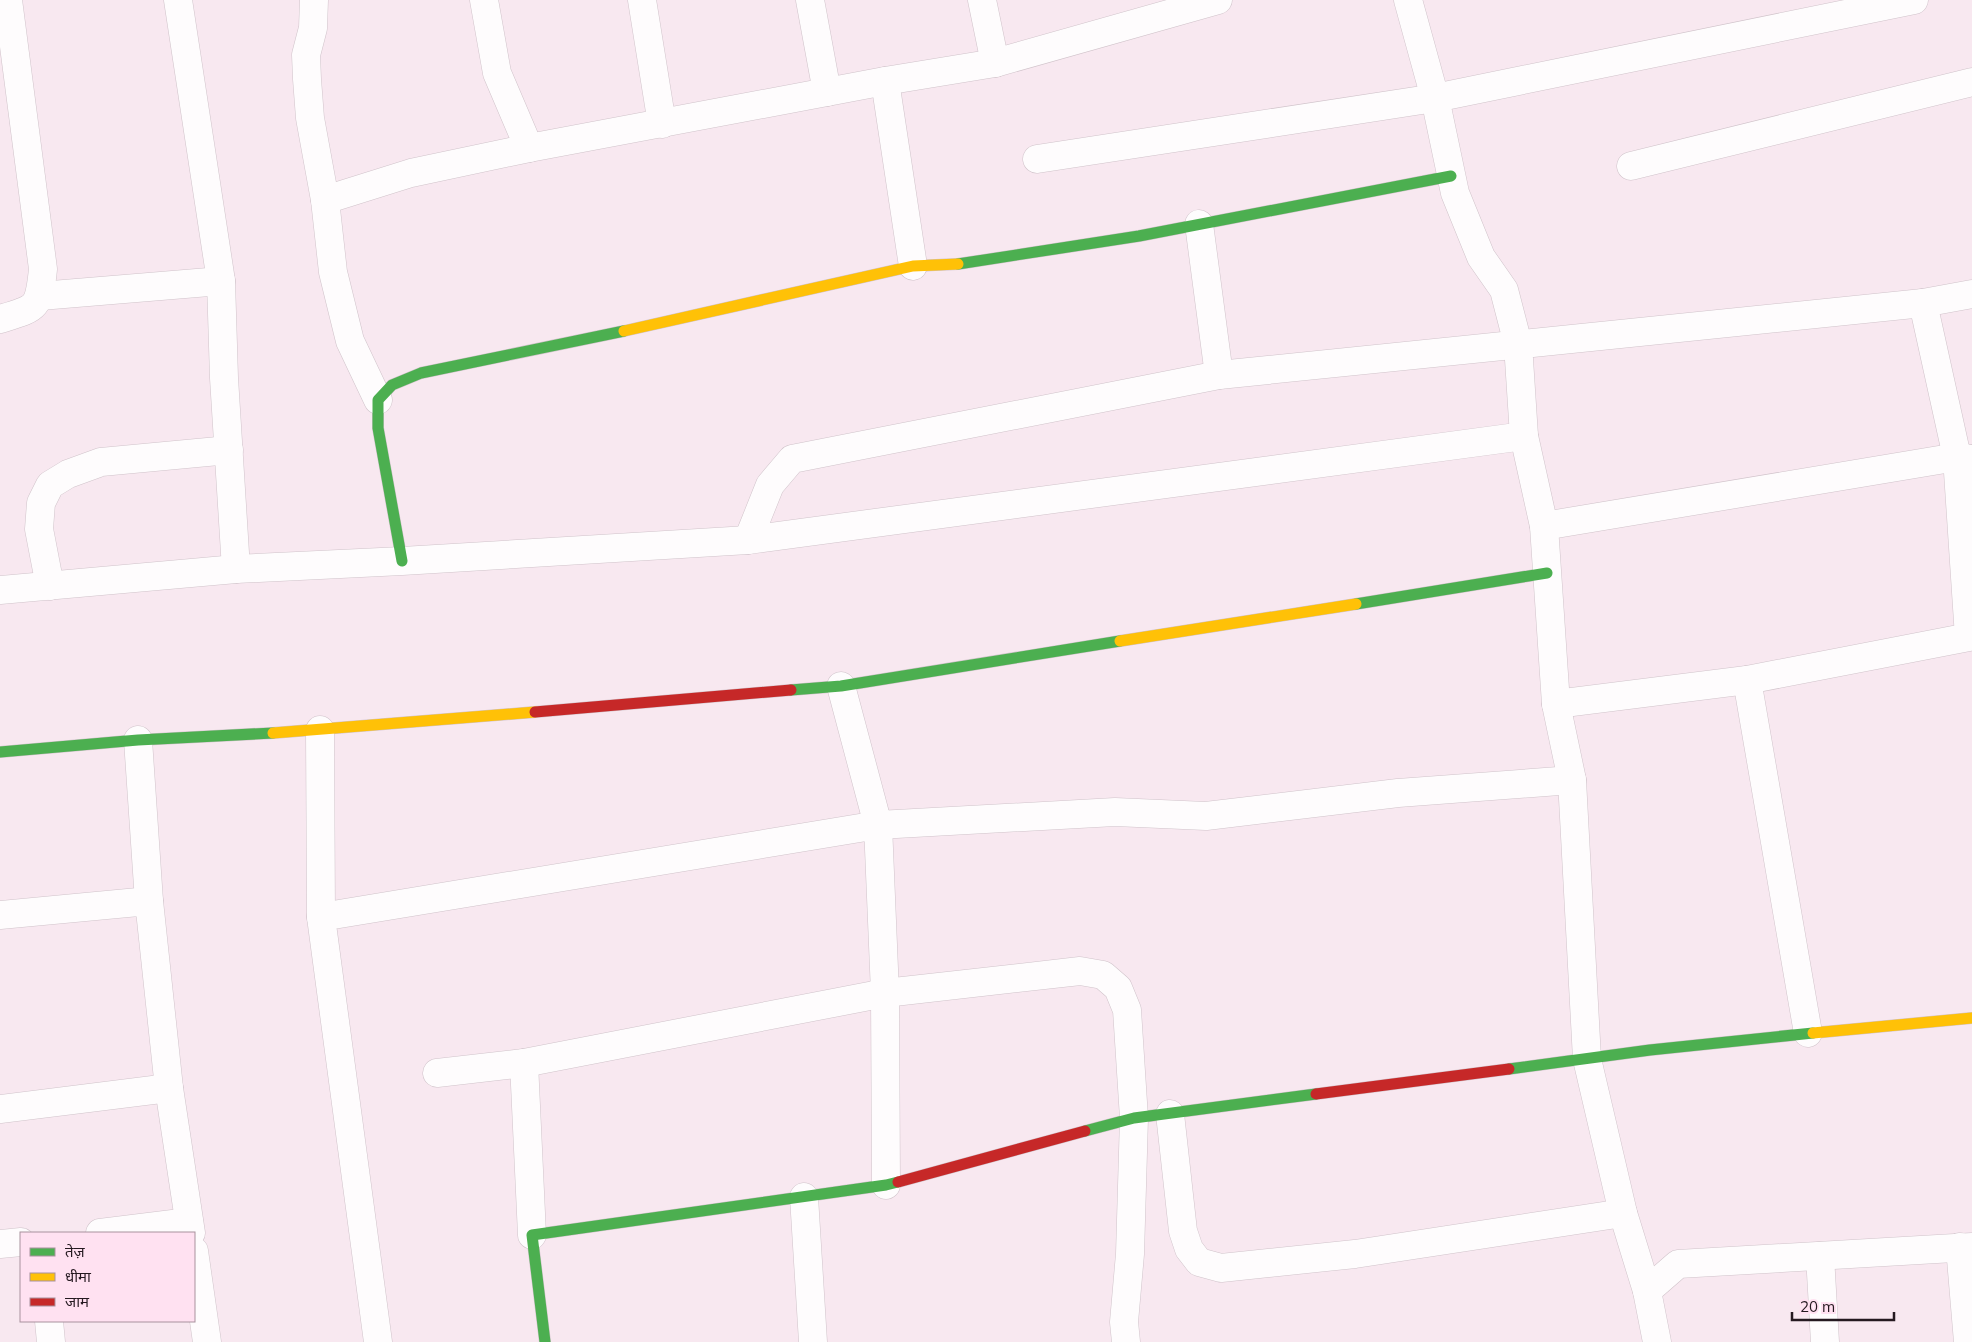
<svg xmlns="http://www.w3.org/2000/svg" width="1972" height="1342" font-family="Mulish,'Noto Sans Devanagari',sans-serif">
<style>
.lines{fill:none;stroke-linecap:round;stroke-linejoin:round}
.street-casing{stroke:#d0c3ca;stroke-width:29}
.fast-casing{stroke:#d0c3ca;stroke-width:12}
.slow-casing{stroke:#d0c3ca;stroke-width:12}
.jam-casing{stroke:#d0c3ca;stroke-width:12}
.street{stroke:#fefcfd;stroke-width:28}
.fast{stroke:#4caf50;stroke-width:11}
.slow{stroke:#ffc107;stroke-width:11}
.jam{stroke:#c62828;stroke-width:11}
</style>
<rect width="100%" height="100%" fill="#f8e8f0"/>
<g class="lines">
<defs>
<g id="street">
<polyline points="178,0 221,281 224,378 236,569"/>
<polyline points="314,0 313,28 306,55 307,79 310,118 325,200 333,272 350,341 378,400"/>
<polyline points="484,0 497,73 529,148 885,81 995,63 1218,0"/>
<polyline points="642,0 662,124"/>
<polyline points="810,0 827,92"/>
<polyline points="982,0 995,63"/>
<polyline points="1408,0 1435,98 1455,193 1481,257 1504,290 1518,344 1524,436 1544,526 1556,704 1572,780 1587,1059 1623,1213 1647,1291"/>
<polyline points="885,81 913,266"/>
<polyline points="1037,159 1435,98 1914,0"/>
<polyline points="1631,166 1972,82"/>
<polyline points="325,200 411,173 529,148"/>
<polyline points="1199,224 1219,375"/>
<polyline points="40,296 221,281"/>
<path d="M0,319C37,308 39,309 43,269L8,0"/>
<polyline points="1544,526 1957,457 1972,459"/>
<polyline points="748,540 770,485 792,459 1219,375 1923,303"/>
<polyline points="50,586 39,529 41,503 50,485 68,474 101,462 229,450"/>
<polyline points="0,590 236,569 402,561 748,540 1524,436"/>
<polyline points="1747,680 1808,1033"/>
<polyline points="841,686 878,825 1115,812 1206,816 1398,793 1572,780"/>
<polyline points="1556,704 1747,680 1969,637 1957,457 1923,303 1972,294"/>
<polyline points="320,730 321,917"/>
<polyline points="138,740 149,901"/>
<polyline points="0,915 149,901 169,1088 191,1233"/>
<polyline points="524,1063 532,1235"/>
<polyline points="437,1073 524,1063 885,993 1080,971 1103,975 1118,988 1127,1010 1134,1118 1130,1254 1124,1322 1126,1342"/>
<polyline points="0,1109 169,1088"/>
<polyline points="1170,1114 1183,1231 1189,1249 1199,1262 1221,1268 1355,1254 1623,1213"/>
<polyline points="804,1197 813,1342"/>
<polyline points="100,1233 189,1222"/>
<polyline points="0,1244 21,1242"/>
<polyline points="1960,1247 1968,1342"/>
<polyline points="194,1251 207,1342"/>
<polyline points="1820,1256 1825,1342"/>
<polyline points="49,1321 51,1342"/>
<polyline points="378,1342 321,917 878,825 885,993 886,1185"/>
<polyline points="1657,1342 1647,1291 1678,1264 1972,1247"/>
</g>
<g id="fast">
<polyline points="958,264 1139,236 1451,176"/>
<polyline points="402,561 378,428 378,400 392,385 421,373 624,331"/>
<polyline points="1356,604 1547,573"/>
<polyline points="791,690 841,686 1120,641"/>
<polyline points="0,752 138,740 273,733"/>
<polyline points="1509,1069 1650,1050 1813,1033"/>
<polyline points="1085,1131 1134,1118 1316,1094"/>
<polyline points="545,1342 532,1235 886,1185 898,1182"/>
</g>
<g id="slow">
<polyline points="624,331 913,266 958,264"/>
<polyline points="1120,641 1356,604"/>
<polyline points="273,733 535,712"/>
<polyline points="1813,1033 1972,1018"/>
</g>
<g id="jam">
<polyline points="535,712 791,690"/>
<polyline points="1316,1094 1509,1069"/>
<polyline points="898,1182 1085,1131"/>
</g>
</defs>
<!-- street casing -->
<use href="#street" class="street-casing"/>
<!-- fast casing -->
<use href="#fast" class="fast-casing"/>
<!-- slow casing -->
<use href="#slow" class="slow-casing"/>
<!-- jam casing -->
<use href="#jam" class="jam-casing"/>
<!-- street -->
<use href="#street" class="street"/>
<!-- fast -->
<use href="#fast" class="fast"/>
<!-- slow -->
<use href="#slow" class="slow"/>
<!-- jam -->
<use href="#jam" class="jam"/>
</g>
<!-- legend -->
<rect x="20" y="1232" width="175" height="90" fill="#ffe1f1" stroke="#a8919d"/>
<rect x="30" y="1248" width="25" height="8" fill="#4caf50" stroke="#a8919d"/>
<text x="65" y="1257" font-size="15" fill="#251920">तेज़</text>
<rect x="30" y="1273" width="25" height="8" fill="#ffc107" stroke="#a8919d"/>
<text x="65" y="1282" font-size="15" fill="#251920">धीमा</text>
<rect x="30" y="1298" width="25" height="8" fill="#c62828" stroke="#a8919d"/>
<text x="65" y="1307" font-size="15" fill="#251920">जाम</text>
<!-- scale -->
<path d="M1792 1312v8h102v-8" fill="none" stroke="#251920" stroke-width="2.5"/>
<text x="1800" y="1312" font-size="15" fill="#251920" stroke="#ffe1f1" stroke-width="4" paint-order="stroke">20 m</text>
</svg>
